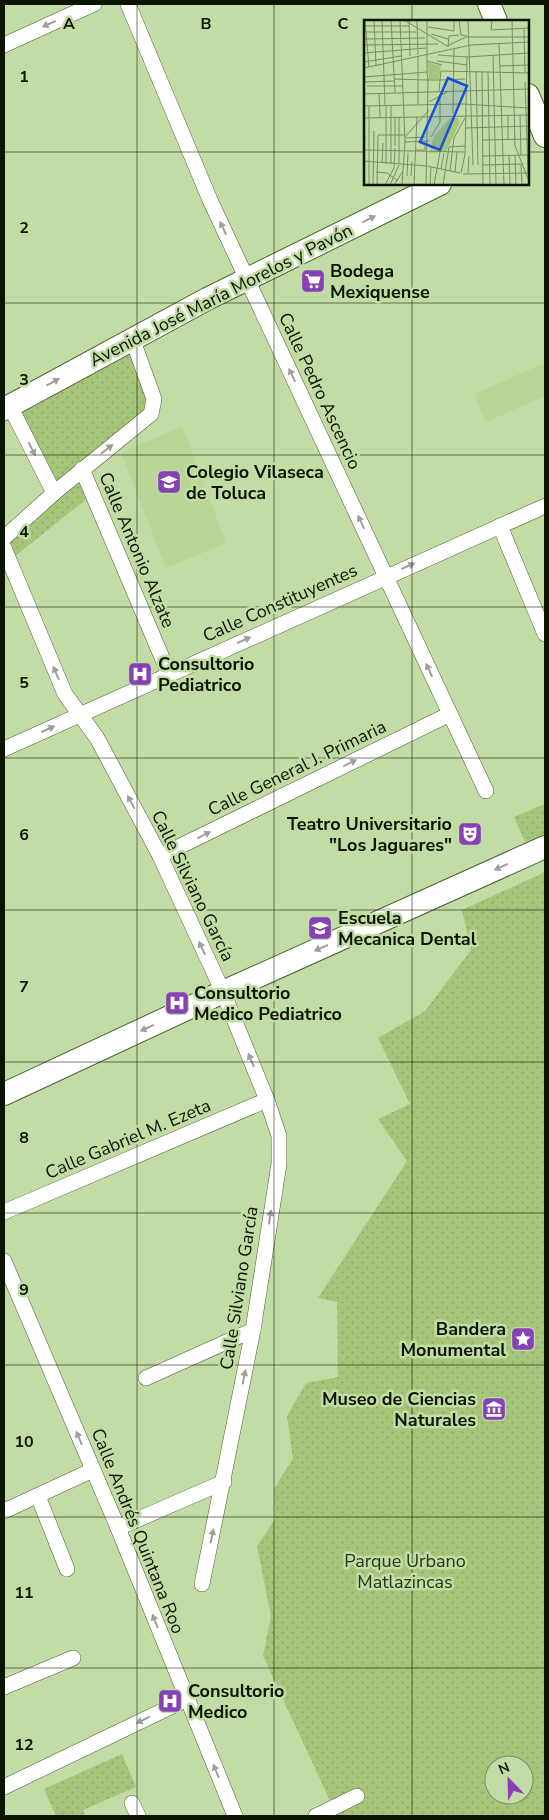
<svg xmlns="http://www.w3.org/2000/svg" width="549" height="1820" font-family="'Nunito Sans',sans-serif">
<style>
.built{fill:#b9d697}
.park{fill:url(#park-dots);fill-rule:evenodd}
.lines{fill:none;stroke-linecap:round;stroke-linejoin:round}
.street-casing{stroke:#4b602e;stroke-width:16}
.secondary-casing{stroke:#4b602e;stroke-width:24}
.street{stroke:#fff;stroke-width:15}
.secondary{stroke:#fff;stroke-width:22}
.oneway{fill:#9ea19a}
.grid{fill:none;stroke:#0c1402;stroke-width:1;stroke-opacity:0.55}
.labels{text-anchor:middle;stroke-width:5;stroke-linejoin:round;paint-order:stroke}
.poi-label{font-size:18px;font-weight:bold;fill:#0c1402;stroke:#c2dca5;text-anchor:start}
.street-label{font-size:18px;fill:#0c1402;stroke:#c2dca5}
.park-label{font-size:18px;fill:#273512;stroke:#c2dca5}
.inset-road{fill:none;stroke:#798c64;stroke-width:1}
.view{fill:#1d4ed8;fill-opacity:0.15;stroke:#1d4ed8;stroke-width:2.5}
.inset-edge{fill:none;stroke:#0c1402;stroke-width:2.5}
.grid-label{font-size:16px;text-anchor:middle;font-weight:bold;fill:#0c1402;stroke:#c2dca5;stroke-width:5;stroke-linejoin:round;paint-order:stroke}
</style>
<defs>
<pattern id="park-dots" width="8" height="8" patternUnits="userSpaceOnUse" patternTransform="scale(1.25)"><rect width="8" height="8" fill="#a5c67a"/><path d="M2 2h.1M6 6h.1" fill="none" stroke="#8da968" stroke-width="1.8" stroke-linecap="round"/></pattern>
</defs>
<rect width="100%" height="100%" fill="#c2dca5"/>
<!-- built -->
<g class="built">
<polygon points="545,363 545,396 486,422 474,394"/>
<polygon points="182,426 226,543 166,568 121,453"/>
</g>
<!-- park -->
<g class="park">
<polygon points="132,351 151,407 55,484 20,412"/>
<polygon points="79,481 89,497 14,557 8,543"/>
<polygon points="545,804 545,834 525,842 514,817"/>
<path d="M545,872V1816H337L263,1656L271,1616L257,1546L275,1519L274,1488L293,1459L287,1416L306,1383L338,1377L337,1302L318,1298L407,1161L378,1119L410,1104L378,1038L425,1011L471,950L462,910ZM494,1765H524V1795H494Z"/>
<polygon points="122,1754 136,1787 83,1810 85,1816 56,1816 44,1789"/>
</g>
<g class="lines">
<defs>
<g id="street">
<polyline points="128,4 210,200 486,791"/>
<polyline points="4,45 94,4"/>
<polyline points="10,406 54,493"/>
<polyline points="82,469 169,674"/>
<polyline points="500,526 545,634"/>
<polyline points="4,538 54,493 151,414 154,399 132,338"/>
<polyline points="4,548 65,694 97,738 160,856 223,992 267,1100 279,1136 279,1164 253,1330 202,1584"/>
<polyline points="4,749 545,506"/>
<polyline points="160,856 450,714"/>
<polyline points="4,1212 267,1100"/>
<polyline points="4,1261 118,1528 235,1816"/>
<polyline points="146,1378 253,1330"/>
<polyline points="38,1496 67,1569"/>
<polyline points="4,1511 93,1470"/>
<polyline points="118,1528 224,1482"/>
<polyline points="4,1687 73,1658"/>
<polyline points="4,1787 187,1699"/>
<polyline points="132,1803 138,1816"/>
<polyline points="316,1816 357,1796"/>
</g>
<g id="secondary">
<polyline points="489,4 496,21"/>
<polyline points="528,95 545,136"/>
<polyline points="4,409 207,299 440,184"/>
<polyline points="4,1094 223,992 545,847"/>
</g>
</defs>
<!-- street casing -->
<use href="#street" class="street-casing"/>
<!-- secondary casing -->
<use href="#secondary" class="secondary-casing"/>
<!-- street -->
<use href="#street" class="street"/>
<!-- secondary -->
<use href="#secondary" class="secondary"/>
</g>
<!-- one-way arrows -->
<defs><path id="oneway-solid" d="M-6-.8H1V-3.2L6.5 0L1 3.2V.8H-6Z" transform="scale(1.25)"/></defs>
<g class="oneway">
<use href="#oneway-solid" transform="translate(49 24) rotate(156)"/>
<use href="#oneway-solid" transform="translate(369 219) rotate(-26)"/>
<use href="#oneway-solid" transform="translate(223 228) rotate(-115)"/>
<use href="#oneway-solid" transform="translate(292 375) rotate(-115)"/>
<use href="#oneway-solid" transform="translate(53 382) rotate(-29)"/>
<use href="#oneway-solid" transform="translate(32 449) rotate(63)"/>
<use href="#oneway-solid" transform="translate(107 449) rotate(-38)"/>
<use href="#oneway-solid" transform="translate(361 522) rotate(-115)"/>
<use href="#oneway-solid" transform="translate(408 566) rotate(-24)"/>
<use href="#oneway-solid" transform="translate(244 640) rotate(-24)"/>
<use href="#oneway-solid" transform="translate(429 670) rotate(-115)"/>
<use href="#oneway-solid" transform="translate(56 673) rotate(-113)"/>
<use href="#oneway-solid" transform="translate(48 729) rotate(-24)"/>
<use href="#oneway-solid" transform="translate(350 763) rotate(-26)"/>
<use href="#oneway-solid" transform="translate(131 802) rotate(-118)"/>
<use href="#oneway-solid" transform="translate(204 835) rotate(-26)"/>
<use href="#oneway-solid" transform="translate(501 867) rotate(156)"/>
<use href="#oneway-solid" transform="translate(202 948) rotate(-115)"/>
<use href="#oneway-solid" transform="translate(321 948) rotate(156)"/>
<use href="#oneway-solid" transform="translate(147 1028) rotate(155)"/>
<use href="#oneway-solid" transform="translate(251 1060) rotate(-113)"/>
<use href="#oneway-solid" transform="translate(270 1217) rotate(-81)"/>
<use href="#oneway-solid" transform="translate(244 1377) rotate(-79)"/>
<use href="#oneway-solid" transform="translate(79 1438) rotate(-113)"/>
<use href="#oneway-solid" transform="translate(212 1536) rotate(-78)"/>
<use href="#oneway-solid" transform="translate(155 1621) rotate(-111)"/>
<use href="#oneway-solid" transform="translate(143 1720) rotate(154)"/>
<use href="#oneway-solid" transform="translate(216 1771) rotate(-112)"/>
</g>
<!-- grid -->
<path class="grid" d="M137,4V1816M274,4V1816M412,4V21M4,152H365M528,152H545M412,184V1816M4,303H545M4,455H545M4,607H545M4,758H545M4,910H545M4,1062H545M4,1213H545M4,1365H545M4,1517H545M4,1668H545"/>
<!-- icons -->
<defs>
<symbol id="supermarket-square" viewBox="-11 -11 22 22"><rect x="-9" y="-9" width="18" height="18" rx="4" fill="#8541b5" stroke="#c2dca5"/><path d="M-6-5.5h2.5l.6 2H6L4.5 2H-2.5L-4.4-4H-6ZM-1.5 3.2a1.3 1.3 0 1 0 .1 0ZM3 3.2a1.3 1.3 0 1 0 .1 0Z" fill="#fff"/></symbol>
<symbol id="school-square" viewBox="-11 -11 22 22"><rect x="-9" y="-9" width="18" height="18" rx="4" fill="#8541b5" stroke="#c2dca5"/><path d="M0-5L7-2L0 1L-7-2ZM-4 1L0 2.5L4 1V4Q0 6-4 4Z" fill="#fff"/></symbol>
<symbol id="hospital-square" viewBox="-11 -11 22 22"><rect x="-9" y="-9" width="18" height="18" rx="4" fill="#8541b5" stroke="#c2dca5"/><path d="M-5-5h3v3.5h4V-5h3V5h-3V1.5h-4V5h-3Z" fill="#fff"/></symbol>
<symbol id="theatre-square" viewBox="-11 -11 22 22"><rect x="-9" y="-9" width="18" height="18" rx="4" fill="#8541b5" stroke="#c2dca5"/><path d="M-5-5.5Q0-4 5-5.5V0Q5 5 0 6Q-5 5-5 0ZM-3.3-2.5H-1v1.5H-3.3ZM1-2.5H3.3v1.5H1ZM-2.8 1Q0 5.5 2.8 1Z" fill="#fff"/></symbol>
<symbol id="university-square" viewBox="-11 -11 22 22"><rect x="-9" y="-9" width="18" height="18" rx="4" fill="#8541b5" stroke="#c2dca5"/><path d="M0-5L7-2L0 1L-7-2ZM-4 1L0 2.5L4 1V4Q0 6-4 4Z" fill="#fff"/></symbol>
<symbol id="sight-square" viewBox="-11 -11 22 22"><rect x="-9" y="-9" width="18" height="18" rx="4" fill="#8541b5" stroke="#c2dca5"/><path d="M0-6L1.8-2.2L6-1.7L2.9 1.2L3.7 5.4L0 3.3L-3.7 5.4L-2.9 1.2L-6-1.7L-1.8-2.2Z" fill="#fff"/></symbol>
<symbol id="museum-square" viewBox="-11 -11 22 22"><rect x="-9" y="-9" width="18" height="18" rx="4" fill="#8541b5" stroke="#c2dca5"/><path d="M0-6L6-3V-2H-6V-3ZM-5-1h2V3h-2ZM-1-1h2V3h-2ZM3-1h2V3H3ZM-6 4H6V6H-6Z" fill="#fff"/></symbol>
</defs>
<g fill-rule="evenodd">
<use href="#supermarket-square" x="299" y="267" width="28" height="28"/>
<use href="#school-square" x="155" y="468" width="28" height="28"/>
<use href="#hospital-square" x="126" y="660" width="28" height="28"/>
<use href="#theatre-square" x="456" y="820" width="28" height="28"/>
<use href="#university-square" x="306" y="914" width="28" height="28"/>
<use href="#hospital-square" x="163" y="989" width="28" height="28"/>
<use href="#sight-square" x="509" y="1325" width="28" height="28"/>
<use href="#museum-square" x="480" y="1395" width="28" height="28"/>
<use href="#hospital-square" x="156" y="1687" width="28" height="28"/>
</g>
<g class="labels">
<!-- poi labels -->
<g class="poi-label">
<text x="330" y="277">Bodega<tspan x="330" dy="21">Mexiquense</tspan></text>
<text x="186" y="478">Colegio Vilaseca<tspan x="186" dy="21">de Toluca</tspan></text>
<text x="158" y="670">Consultorio<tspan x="158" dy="21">Pediatrico</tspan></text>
<text x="452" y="830" text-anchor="end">Teatro Universitario<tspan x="452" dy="21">"Los Jaguares"</tspan></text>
<text x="338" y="924">Escuela<tspan x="338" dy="21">Mecanica Dental</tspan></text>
<text x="194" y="999">Consultorio<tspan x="194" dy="21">Medico Pediatrico</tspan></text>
<text x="506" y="1335" text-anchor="end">Bandera<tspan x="506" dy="21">Monumental</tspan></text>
<text x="476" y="1405" text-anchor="end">Museo de Ciencias<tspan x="476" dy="21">Naturales</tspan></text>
<text x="188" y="1697">Consultorio<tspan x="188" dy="21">Medico</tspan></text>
</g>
<!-- street labels -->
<g class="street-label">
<text transform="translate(221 295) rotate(-27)" y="6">Avenida José María Morelos y Pavón</text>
<text transform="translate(320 391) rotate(65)" y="6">Calle Pedro Ascencio</text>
<text transform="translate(137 550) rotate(67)" y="6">Calle Antonio Alzate</text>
<text transform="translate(280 603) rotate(-24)" y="6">Calle Constituyentes</text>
<text transform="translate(297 768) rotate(-26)" y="6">Calle General J. Primaria</text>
<text transform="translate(193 886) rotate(64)" y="6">Calle Silviano García</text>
<text transform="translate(128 1139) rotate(-23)" y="6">Calle Gabriel M. Ezeta</text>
<text transform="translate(239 1288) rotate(-81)" y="6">Calle Silviano García</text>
<text transform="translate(138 1531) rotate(68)" y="6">Calle Andrés Quintana Roo</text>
</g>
<!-- park labels -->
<g class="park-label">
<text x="405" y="1567">Parque Urbano<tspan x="405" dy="21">Matlazincas</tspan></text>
</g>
</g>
<!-- overview -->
<g transform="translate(364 20)">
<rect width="165" height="165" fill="#c2dca5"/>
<path d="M63,42L77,46L75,59H65ZM86,98H94L96,102L82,132L65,133L70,116Z" fill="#a5c67a"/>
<path class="inset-road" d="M1,0L5,47M10,0L12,45M18,0L21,85M27,0L31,72M36,0L41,122L38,165M40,0L83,26L102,17H165M45,0L46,36M53,0L54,35M63,0V52M95,0L97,15L103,16M104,0L109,145M128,0L127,10L165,8M148,0L151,126L165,161M1,6H45M64,7L90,11V0M160,9L161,52M2,12H52M67,14L84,19M0,19L61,18M135,23L140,165M0,25L74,24M84,27L85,16L95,15M0,33L62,28M74,35L103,37M129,35L132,165M63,41L78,45M73,41L103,45M0,42L37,36M136,46L165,45M0,48L107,25L165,22M112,51L114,145M118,51L119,165M124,51L126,165M0,57L63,52L64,60H76L77,51L165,53M30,59L64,60L62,165M0,62L30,61M161,62L164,153M3,66H39M75,72L76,60L101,59M15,73L16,97M0,74L165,69M65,82L83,72M54,84V36M22,85V144M0,86L99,84L165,88M89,93L90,29M156,95L157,135M144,96V120M31,97V126M0,98L165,95M102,108L165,106M14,115H41M41,117L65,90M67,117L76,102V77M42,118L61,117M118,120L165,119M41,122L65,121M0,130L101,132M52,130H61V123M0,134L1,115M145,135L146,165M151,135L152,165M118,136L164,135M0,141L63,146L96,153M18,143L19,123M35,143V97M27,144V85M118,145L159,144M157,145L158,165M77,149L80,133M86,151L90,118L101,98M12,152L23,153L34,161M91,152L93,132M97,153L101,134L103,37L165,33M104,153L105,136M99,154L165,153M43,156L44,133M47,156L48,141M5,165V86M9,165L10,111M13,165L14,115M21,165L30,148L31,128M26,165L35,145M30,165L39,151M50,165L53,97M66,165L67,147M70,165L76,132M79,165L85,127L101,126M148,165L165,164"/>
<path class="view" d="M84,58L103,66L76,130L56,122Z"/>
<rect width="165" height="165" class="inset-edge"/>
</g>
<g class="grid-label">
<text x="69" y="29">A</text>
<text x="206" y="29">B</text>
<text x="343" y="29">C</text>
<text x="24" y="82">1</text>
<text x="24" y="233">2</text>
<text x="24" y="385">3</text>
<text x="24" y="537">4</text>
<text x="24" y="688">5</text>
<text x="24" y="840">6</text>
<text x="24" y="992">7</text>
<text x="24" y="1143">8</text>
<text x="24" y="1295">9</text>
<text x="24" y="1447">10</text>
<text x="24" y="1598">11</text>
<text x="24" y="1750">12</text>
</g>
<!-- border -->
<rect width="549" height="1820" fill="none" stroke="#0c1402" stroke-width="10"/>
<!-- north arrow -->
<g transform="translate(509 1780) rotate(337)"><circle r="24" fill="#c2dca5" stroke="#798c64"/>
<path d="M0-4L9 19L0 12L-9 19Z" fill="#8541b5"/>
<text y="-8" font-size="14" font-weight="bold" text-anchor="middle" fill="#0c1402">N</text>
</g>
</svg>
